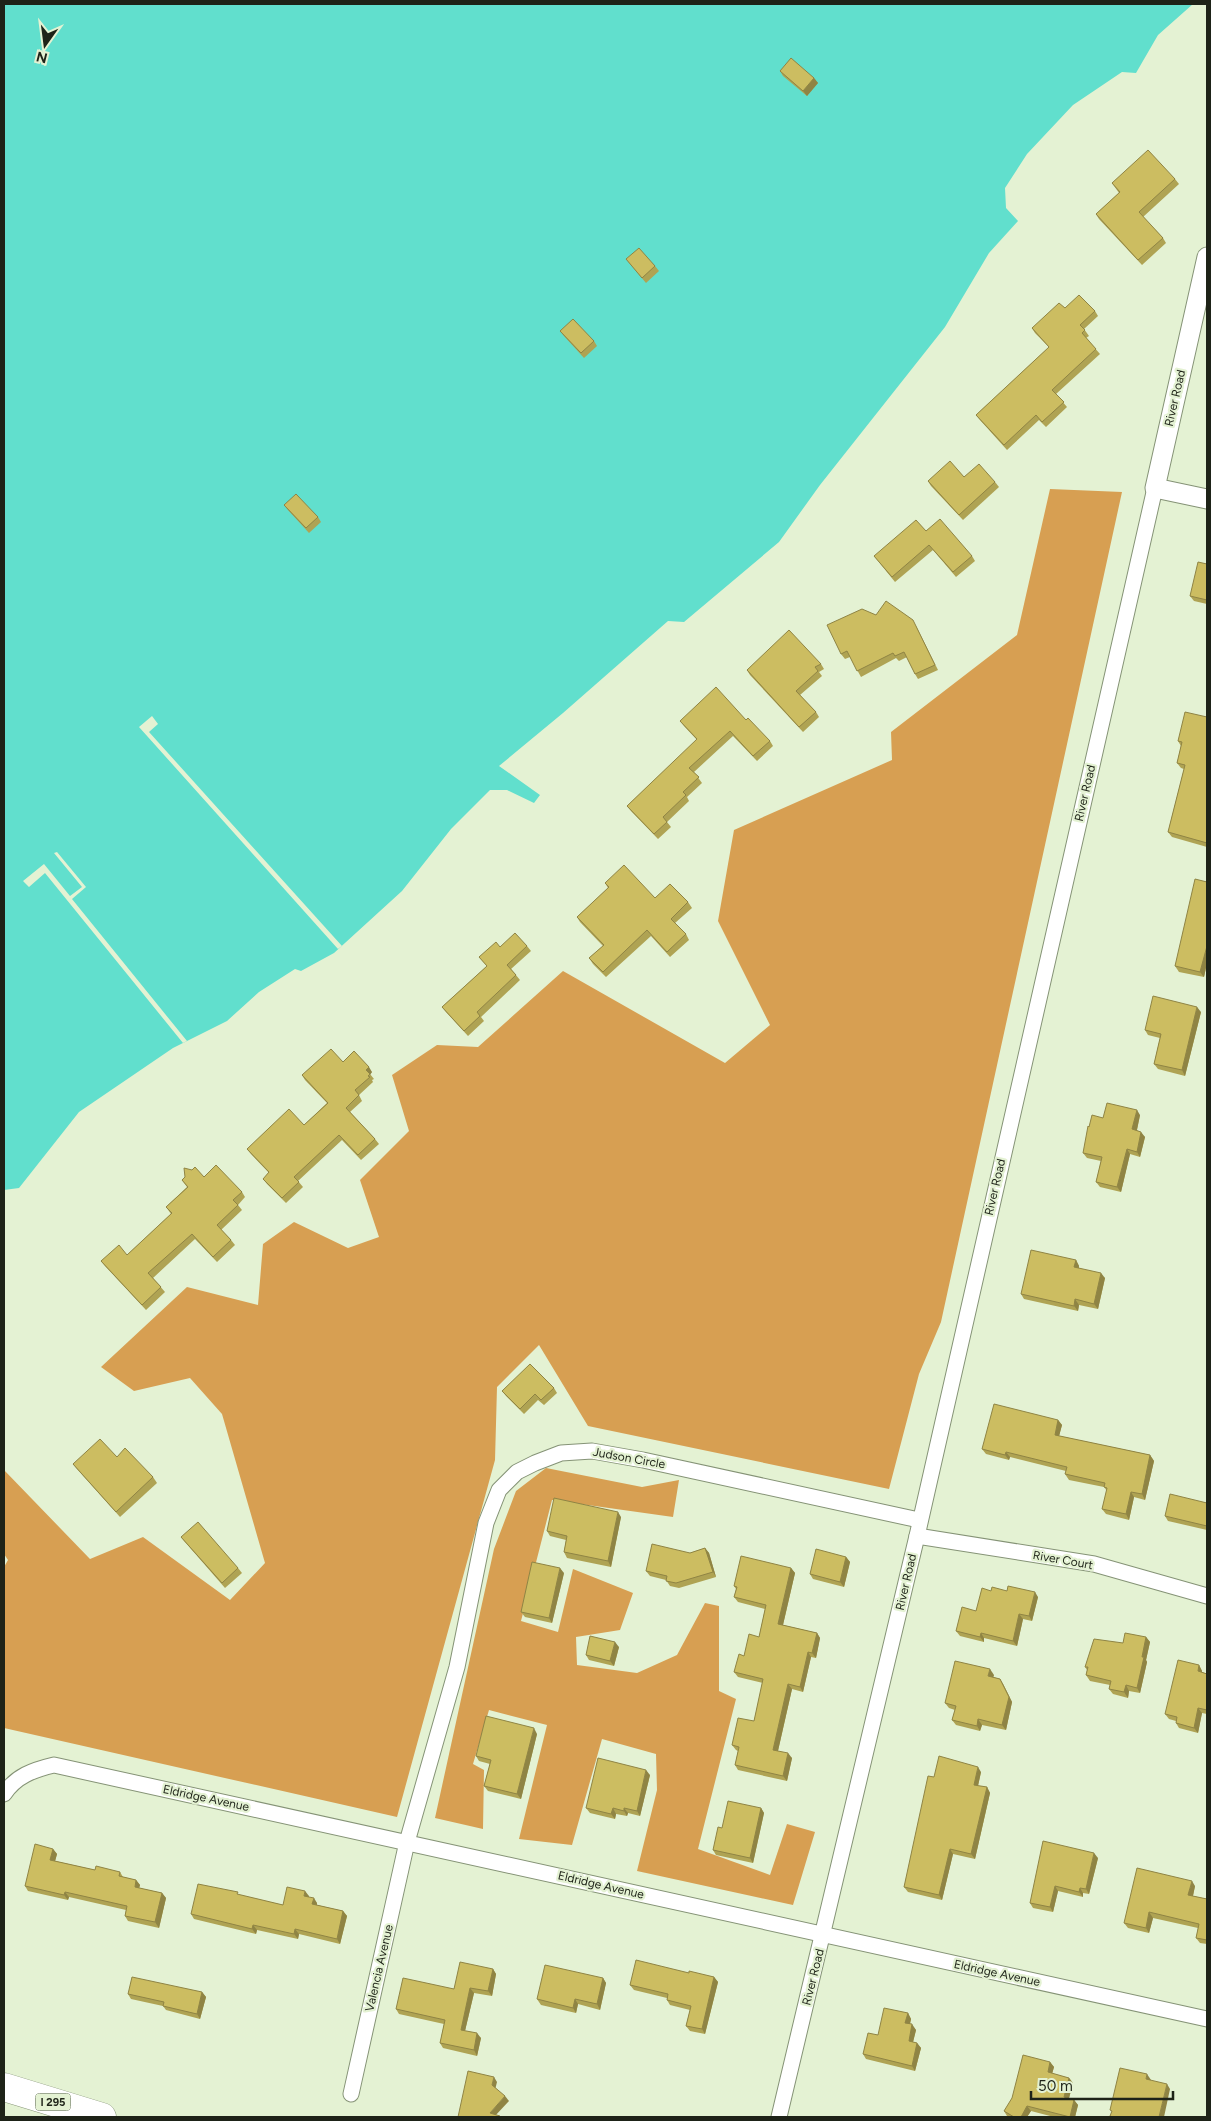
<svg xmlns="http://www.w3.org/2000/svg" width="1211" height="2121" font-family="Figtree,sans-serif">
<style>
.forest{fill:#d79f52}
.water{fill:#61dfcd}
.pier{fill:#e4f2d3}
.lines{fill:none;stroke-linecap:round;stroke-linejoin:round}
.minor-casing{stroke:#859376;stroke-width:17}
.tertiary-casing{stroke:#859376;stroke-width:21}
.motorway-casing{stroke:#859376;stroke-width:29}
.minor{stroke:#fff;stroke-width:15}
.tertiary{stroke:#fff;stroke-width:19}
.motorway{stroke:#fff;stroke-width:28}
.wall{fill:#afa353}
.shaded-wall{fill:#8f8444}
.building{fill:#ccbd61;stroke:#8f8444}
.labels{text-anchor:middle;stroke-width:4.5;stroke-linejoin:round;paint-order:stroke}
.shield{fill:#e4f2d3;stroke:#596150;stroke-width:1}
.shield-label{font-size:11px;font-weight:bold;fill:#1e2318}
.street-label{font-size:12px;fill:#1e2318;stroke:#e4f2d3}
</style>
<rect width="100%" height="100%" fill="#e4f2d3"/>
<!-- forest -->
<g class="forest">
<polygon points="1050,489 1122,492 941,1322 919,1374 889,1489 588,1426 539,1345 497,1387 495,1460 397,1817 4,1728 4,1567 8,1560 4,1554 4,1470 90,1559 143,1537 230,1600 265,1563 222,1414 190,1378 134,1391 101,1367 187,1287 258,1305 263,1244 294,1222 348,1248 379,1237 360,1180 409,1131 392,1075 437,1045 478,1047 563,971 725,1063 770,1025 718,921 734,830 892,760 891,732 1017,635"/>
<polygon points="546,1468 642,1487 679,1480 673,1517 552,1500 521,1621 558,1632 573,1569 633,1593 620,1630 576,1637 577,1665 637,1673 677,1655 705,1603 719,1606 719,1691 736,1699 698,1849 770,1875 787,1824 815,1832 793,1905 637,1871 657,1790 656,1754 602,1739 572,1845 519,1839 547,1725 489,1710 473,1764 484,1770 483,1829 435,1818 494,1549 516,1491"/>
</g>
<!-- water -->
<polygon class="water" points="4,4 1193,4 1158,35 1136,73 1122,72 1073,105 1027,154 1005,188 1006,208 1018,221 989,253 945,327 820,485 779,542 684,622 668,621 563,713 499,766 540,795 534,803 507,790 490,790 451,829 402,891 334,953 301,971 295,969 259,992 227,1021 173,1048 79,1112 19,1188 4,1190"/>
<!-- pier -->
<g class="pier">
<polygon points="152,716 158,724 149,732 342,946 338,949 139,727"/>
<polygon points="57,852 86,887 72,899 187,1041 183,1043 45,873 29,887 23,881 44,864 70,896 82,887 54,853"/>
</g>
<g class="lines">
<defs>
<g id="minor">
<polyline points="917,1536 1094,1564 1207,1596"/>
<path d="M4,1794C16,1776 33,1770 54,1765L1207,2019"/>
<polyline points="351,2094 407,1842 457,1667 486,1523 499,1490 517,1472 535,1463 561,1453 592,1451 643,1460 919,1520"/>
<polyline points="779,2117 917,1536 1155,488"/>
</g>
<polyline id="tertiary" points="1207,257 1155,488 1207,499"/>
<polyline id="motorway" points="4,2087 102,2117"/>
</defs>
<!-- minor casing -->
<use href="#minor" class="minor-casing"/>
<!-- tertiary casing -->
<use href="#tertiary" class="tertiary-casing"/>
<!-- motorway casing -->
<use href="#motorway" class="motorway-casing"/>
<!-- minor -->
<use href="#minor" class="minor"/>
<!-- tertiary -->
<use href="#tertiary" class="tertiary"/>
<!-- motorway -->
<use href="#motorway" class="motorway"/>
</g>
<!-- wall -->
<g class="wall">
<polygon points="780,71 814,78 818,83 807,96 783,76"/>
<polygon points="1175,179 1179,184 1143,217 1163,238 1166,243 1142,265 1099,219 1096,214 1119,193 1112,183"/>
<polygon points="626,259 655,266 659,271 646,283"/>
<polygon points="1065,308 1095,311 1098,316 1084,329 1089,336 1086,338 1100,354 1056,394 1067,407 1046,427 1039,420 1007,450 980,420 976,415 1049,347 1035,333 1032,328"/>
<polygon points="560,331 594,341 597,346 584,358 564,336"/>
<polygon points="964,477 995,482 999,487 963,520 931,486 928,481"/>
<polygon points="284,505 318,517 321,522 309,533 288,510"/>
<polygon points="926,531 972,556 975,561 956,577 933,550 895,582 874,556"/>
<polygon points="1207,564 1207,604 1194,601 1190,596"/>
<polygon points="876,615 916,626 938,670 918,679 915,674 907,657 899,661 896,658 861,677 850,657 845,659 841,654"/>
<polygon points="821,664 824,669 819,672 822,676 800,695 816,712 819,717 803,732 750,675 747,670"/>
<polygon points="1207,717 1207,847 1172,837 1168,832 1184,769 1181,768 1177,763 1181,746 1178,741"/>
<polygon points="746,720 770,741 773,746 757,761 733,736 694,772 702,783 687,797 689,801 667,822 671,827 658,839 631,811 627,806 697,740 684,726 680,721"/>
<polygon points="1207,882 1207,963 1204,977 1179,972 1175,966"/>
<polygon points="605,883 655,898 688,902 692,908 675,923 686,934 689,940 670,957 651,936 606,977 593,964 589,958 603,946 580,922 577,917 608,888"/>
<polygon points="527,946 531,951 511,969 520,980 481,1017 484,1021 468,1036 446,1012 442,1007 487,966 479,957 500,947"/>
<polygon points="1201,1012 1185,1076 1158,1069 1154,1064 1160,1038 1148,1035 1145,1030"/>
<polygon points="343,1062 372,1072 370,1074 374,1079 372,1080 373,1082 359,1095 362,1101 350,1112 375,1139 379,1144 361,1160 342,1140 298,1181 303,1187 286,1203 267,1184 263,1179 269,1173 251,1154 247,1149 304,1125 327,1103 305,1080 302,1075"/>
<polygon points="1140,1115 1137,1130 1145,1137 1140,1157 1130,1154 1121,1192 1100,1187 1096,1182 1101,1161 1087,1158 1083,1153 1103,1118"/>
<polygon points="204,1177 242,1192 245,1197 238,1205 242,1210 221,1230 231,1240 235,1245 217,1262 195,1239 153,1278 165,1292 146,1310 105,1266 101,1261 127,1255 171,1214 166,1207 187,1187 182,1180"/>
<polygon points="1076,1260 1079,1266 1079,1268 1105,1278 1098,1309 1079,1305 1078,1311 1024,1299 1021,1294"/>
<polygon points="554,1388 557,1393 544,1405 538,1400 524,1414 506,1396 502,1391"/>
<polygon points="1058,1420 1062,1425 1059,1436 1150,1455 1154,1461 1145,1500 1134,1497 1129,1520 1106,1514 1102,1509 1107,1491 1104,1487 1069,1480 1065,1474 1066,1471 1010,1457 1009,1460 986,1454 982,1449"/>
<polygon points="117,1457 153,1477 157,1483 120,1517 77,1469 73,1464"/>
<polygon points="1207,1503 1207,1530 1168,1521 1165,1516"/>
<polygon points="621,1517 611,1567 567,1558 564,1552 566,1540 550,1536 547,1531"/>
<polygon points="181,1537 238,1568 242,1573 225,1588 185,1542"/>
<polygon points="705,1548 709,1553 716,1577 679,1588 670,1586 666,1580 650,1576 646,1571 690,1553"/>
<polygon points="846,1557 850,1562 844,1587 813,1579 810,1574"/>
<polygon points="791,1568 795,1573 783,1625 817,1633 820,1638 816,1658 811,1657 803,1692 792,1689 778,1751 792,1758 787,1781 738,1770 735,1765 738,1751 736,1750 732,1745 754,1721 763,1683 738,1677 734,1672 744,1656 759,1637 765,1609 738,1602 734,1597 736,1589 734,1586"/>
<polygon points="564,1573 552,1623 525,1617 521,1612"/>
<polygon points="991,1591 1007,1591 1038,1597 1032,1621 1023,1619 1017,1646 984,1638 984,1642 960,1636 956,1631 976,1611"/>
<polygon points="1146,1637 1150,1642 1146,1660 1147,1662 1140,1693 1129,1691 1128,1698 1113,1694 1109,1689 1110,1685 1090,1681 1086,1675 1087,1670 1085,1667 1123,1643"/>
<polygon points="619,1647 614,1666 589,1660 586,1655"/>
<polygon points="1199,1665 1202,1671 1202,1672 1207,1674 1207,1714 1202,1713 1198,1733 1179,1728 1176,1723 1176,1721 1169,1719 1165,1714"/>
<polygon points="994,1675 993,1677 1000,1679 1003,1684 1012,1702 1006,1730 982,1725 980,1731 956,1725 952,1720 955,1710 949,1708 945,1703"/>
<polygon points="537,1734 521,1799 488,1791 484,1786 490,1764 479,1761 476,1756"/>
<polygon points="981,1772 978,1786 987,1787 990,1793 975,1859 953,1854 942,1900 908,1892 904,1887 934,1777"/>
<polygon points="650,1775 640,1816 628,1813 627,1816 616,1814 615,1819 590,1813 586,1808"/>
<polygon points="761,1808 764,1813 753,1863 716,1855 713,1850"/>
<polygon points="53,1849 57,1854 55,1861 95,1870 120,1872 123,1877 136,1880 140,1885 139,1888 162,1893 166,1898 159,1928 128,1921 125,1916 126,1910 69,1897 68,1900 28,1891 25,1886"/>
<polygon points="1098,1858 1089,1894 1083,1893 1083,1897 1058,1891 1053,1912 1033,1908 1030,1903"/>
<polygon points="1195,1886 1193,1896 1207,1899 1207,1944 1200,1943 1196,1938 1198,1928 1153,1918 1149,1933 1128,1928 1124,1923"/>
<polygon points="239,1895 283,1905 309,1896 308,1897 317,1903 317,1905 343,1911 347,1916 340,1944 299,1934 298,1939 257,1930 256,1934 194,1919 191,1914"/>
<polygon points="493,1969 496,1974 492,1996 474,1993 465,2031 481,2038 477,2056 443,2048 440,2043 444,2024 399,2014 396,2009 454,1989"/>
<polygon points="689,1973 714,1977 718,1982 705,2034 690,2031 686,2026 690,2010 670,2005 667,2000 667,1998 634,1990 630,1985"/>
<polygon points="603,1978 606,1983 600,2010 578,2004 576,2013 541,2005 537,1999"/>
<polygon points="202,1992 206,1997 200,2019 166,2010 163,2006 131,1999 128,1994"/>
<polygon points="908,2013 911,2019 910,2024 916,2030 913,2042 917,2043 921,2048 915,2071 866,2059 863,2054 878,2035"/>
<polygon points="1050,2062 1054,2067 1052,2074 1069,2078 1073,2083 1069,2098 1074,2100 1078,2105 1075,2117 1054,2117 1031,2111 1027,2117 1009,2117 1007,2116 1004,2111"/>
</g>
<!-- shaded-wall -->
<g class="shaded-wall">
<polygon points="814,78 818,83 807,96 803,91"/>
<polygon points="1207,946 1207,963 1204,977 1200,972"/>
<polygon points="1197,1007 1201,1012 1185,1076 1182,1070"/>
<polygon points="369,1067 372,1072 370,1075 366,1070"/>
<polygon points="1137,1110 1140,1115 1136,1134 1132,1129"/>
<polygon points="1141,1132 1145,1137 1140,1157 1137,1152"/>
<polygon points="1127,1149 1130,1154 1121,1192 1117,1187"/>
<polygon points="1076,1260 1079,1266 1078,1272 1074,1267"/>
<polygon points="1101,1273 1105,1278 1098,1309 1094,1304"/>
<polygon points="1075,1299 1079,1305 1078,1311 1074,1306"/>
<polygon points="1058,1420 1062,1425 1058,1440 1055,1435"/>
<polygon points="1006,1452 1010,1457 1009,1460 1005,1455"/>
<polygon points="1150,1455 1154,1461 1145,1500 1142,1494"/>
<polygon points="1131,1492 1134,1497 1129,1520 1126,1514"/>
<polygon points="618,1512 621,1517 611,1567 608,1561"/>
<polygon points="705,1548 709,1553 716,1577 713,1572"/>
<polygon points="846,1557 850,1562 844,1587 840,1582"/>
<polygon points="560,1568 564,1573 552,1623 549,1618"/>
<polygon points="791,1568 795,1573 782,1629 778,1624"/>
<polygon points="1035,1592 1038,1597 1032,1621 1029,1616"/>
<polygon points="1019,1614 1023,1619 1017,1646 1013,1641"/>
<polygon points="817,1633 820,1638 816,1658 812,1653"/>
<polygon points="981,1633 984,1638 984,1642 980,1637"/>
<polygon points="1146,1637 1150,1642 1146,1660 1147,1662 1140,1693 1137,1688 1142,1657"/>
<polygon points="615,1642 619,1647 614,1666 610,1661"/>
<polygon points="808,1652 811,1657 803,1692 800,1687"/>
<polygon points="1199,1665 1202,1671 1201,1677 1198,1671"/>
<polygon points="990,1669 994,1675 992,1681 988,1676"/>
<polygon points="1000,1679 1003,1684 1012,1702 1006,1730 1002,1725"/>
<polygon points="788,1684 792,1689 777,1755 773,1750"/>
<polygon points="1126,1685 1129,1691 1128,1698 1124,1692"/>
<polygon points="1198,1708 1202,1713 1198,1733 1194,1728"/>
<polygon points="978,1719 982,1725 980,1731 977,1726"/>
<polygon points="534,1728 537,1734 521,1799 517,1794"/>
<polygon points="788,1753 792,1758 787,1781 783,1776"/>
<polygon points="978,1767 981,1772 977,1790 974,1785"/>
<polygon points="646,1770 650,1775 640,1816 637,1811"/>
<polygon points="987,1787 990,1793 975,1859 971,1854"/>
<polygon points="613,1808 616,1814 615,1819 611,1814"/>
<polygon points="624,1808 628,1813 627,1816 624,1811"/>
<polygon points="761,1808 764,1813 753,1863 750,1858"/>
<polygon points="53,1849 57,1854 54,1865 50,1860"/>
<polygon points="950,1849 953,1854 942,1900 939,1895"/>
<polygon points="1094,1853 1098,1858 1089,1894 1086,1889"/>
<polygon points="136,1880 140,1885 138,1892 135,1887"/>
<polygon points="1192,1881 1195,1886 1192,1900 1188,1895"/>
<polygon points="1055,1886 1058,1891 1053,1912 1050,1907"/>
<polygon points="1080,1888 1083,1893 1083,1897 1079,1892"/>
<polygon points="305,1891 309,1896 308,1901 304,1896"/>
<polygon points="65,1892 69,1897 68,1900 64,1895"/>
<polygon points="162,1893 166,1898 159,1928 155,1922"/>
<polygon points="314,1898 317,1903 316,1909 312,1904"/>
<polygon points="343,1911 347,1916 340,1944 337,1939"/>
<polygon points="1149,1912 1153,1918 1149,1933 1146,1928"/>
<polygon points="253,1925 257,1930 256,1934 252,1929"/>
<polygon points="295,1929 299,1934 298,1939 294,1934"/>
<polygon points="493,1969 496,1974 492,1996 488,1991"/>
<polygon points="714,1977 718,1982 705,2034 702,2029"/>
<polygon points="603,1978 606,1983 600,2010 597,2004"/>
<polygon points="470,1988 474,1993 464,2035 461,2030"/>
<polygon points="202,1992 206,1997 200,2019 197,2014"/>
<polygon points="575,1999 578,2004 576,2013 573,2008"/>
<polygon points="908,2013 911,2019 909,2028 905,2023"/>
<polygon points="912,2024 916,2030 912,2046 909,2041"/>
<polygon points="477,2033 481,2038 477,2056 474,2050"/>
<polygon points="917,2043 921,2048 915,2071 912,2066"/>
<polygon points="1050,2062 1054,2067 1051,2077 1048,2072"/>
<polygon points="1147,2074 1151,2080 1149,2084 1146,2079"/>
<polygon points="494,2077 497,2082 495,2090 492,2085"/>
<polygon points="1069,2078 1073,2083 1068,2102 1064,2097"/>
<polygon points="1167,2084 1170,2089 1164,2117 1159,2117"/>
<polygon points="505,2096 509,2101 494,2117 490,2113"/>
<polygon points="1074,2100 1078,2105 1075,2117 1070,2117"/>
<polygon points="1027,2106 1031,2111 1027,2117 1021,2117"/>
</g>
<!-- building -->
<g class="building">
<polygon points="791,58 814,78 803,91 780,71"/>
<polygon points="1148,150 1175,179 1139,212 1163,238 1138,260 1096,214 1120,192 1112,183"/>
<polygon points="639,248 655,266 642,278 626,259"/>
<polygon points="1079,295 1095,311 1080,325 1085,330 1082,333 1096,349 1052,390 1064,402 1042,422 1036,415 1004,445 976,415 1049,347 1032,328 1059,303 1065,308"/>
<polygon points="573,319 594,341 581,353 560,331"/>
<polygon points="950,461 964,477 979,464 995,482 959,515 928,481"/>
<polygon points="296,494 318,517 306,528 284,505"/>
<polygon points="940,519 972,556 953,572 929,545 892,577 874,556 916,520 926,531"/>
<polygon points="1198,562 1207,564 1207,600 1190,596"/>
<polygon points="886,601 913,620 935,665 915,674 904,652 895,656 893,653 857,671 847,651 841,654 827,625 862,609 876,615"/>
<polygon points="789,630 821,664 815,667 818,671 796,691 816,712 799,727 747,670"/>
<polygon points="716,687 746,720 748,718 770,741 753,756 730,731 689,768 699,777 683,792 686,795 663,817 667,822 654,834 627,806 697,739 680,721"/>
<polygon points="1185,712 1207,717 1207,843 1168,832 1185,765 1177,763 1182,742 1178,741"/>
<polygon points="624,865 655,898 670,884 688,902 671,919 686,934 667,952 647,930 603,972 589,958 604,945 577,917 609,887 605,883"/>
<polygon points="1195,879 1207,882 1207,947 1207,946 1200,972 1175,966"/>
<polygon points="515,933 527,946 507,965 516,975 477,1012 480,1016 464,1031 442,1007 487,966 479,957 496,942 500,947"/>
<polygon points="1153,996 1197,1007 1182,1070 1154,1064 1161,1034 1145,1030"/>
<polygon points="331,1049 343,1062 354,1051 369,1067 366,1070 370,1074 368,1076 370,1077 355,1090 359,1095 346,1108 375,1139 358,1155 339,1135 294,1177 299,1182 282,1198 263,1179 269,1172 247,1149 289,1109 304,1125 328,1103 302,1075"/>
<polygon points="1107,1103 1137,1110 1132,1129 1141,1132 1137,1152 1127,1149 1117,1187 1096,1182 1102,1157 1083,1153 1088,1126 1089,1127 1092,1115 1103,1118"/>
<polygon points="216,1165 242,1192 233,1200 238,1205 217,1225 231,1240 213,1257 192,1234 148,1273 161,1287 142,1305 101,1261 119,1245 127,1255 172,1213 166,1207 188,1187 182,1180 185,1177 184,1168 192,1170 195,1167 204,1177"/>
<polygon points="1031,1250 1076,1260 1074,1267 1101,1273 1094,1304 1075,1299 1074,1306 1021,1294"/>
<polygon points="530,1364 554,1388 541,1400 535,1394 520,1409 502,1391"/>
<polygon points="994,1404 1058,1420 1055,1435 1150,1455 1142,1494 1131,1492 1126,1514 1102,1509 1107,1488 1104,1487 1105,1483 1065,1474 1067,1467 1006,1452 1005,1455 982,1449"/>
<polygon points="100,1439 117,1457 125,1448 153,1477 116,1512 73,1464"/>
<polygon points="1170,1494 1207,1503 1207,1526 1165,1516"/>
<polygon points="554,1498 618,1512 608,1561 564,1552 567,1536 547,1531"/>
<polygon points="198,1522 238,1568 222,1583 181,1537"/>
<polygon points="652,1544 690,1553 705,1548 713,1572 676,1583 666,1581 667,1576 646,1571"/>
<polygon points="816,1549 846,1557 840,1582 810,1574"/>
<polygon points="741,1556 791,1568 778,1624 817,1633 812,1653 808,1652 800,1687 788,1684 773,1750 788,1753 783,1776 735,1765 739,1747 732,1745 738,1718 754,1721 763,1679 734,1672 739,1654 744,1656 749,1634 759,1637 766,1605 734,1597 737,1587 734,1586"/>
<polygon points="532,1562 560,1568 549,1618 521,1612"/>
<polygon points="1008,1586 1035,1592 1029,1616 1019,1614 1013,1641 981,1633 980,1637 956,1631 962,1607 976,1611 982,1588 991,1591 992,1587 1007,1591"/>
<polygon points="1125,1633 1146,1637 1142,1657 1144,1657 1137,1688 1126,1685 1124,1692 1109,1689 1111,1681 1086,1675 1088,1667 1085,1667 1094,1639 1123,1643"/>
<polygon points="590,1636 615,1642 610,1661 586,1655"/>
<polygon points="1178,1660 1199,1665 1198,1671 1207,1674 1207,1710 1198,1708 1194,1728 1176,1723 1177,1717 1165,1714"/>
<polygon points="955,1661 990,1669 988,1676 1000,1679 1009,1697 1002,1725 978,1719 977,1726 952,1720 956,1706 945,1703"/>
<polygon points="486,1716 534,1728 517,1794 484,1786 491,1760 476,1756"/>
<polygon points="939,1756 978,1767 974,1785 987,1787 971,1854 950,1849 939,1895 904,1887 928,1776 934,1777"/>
<polygon points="598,1758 646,1770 637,1811 624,1808 624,1811 613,1808 611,1814 586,1808"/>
<polygon points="728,1801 761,1808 750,1858 713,1850 718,1827 722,1828"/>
<polygon points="1043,1841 1094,1853 1086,1889 1080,1888 1079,1892 1055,1886 1050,1907 1030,1903"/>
<polygon points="35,1844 53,1849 50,1860 95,1870 96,1866 120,1872 119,1876 136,1880 135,1887 162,1893 155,1922 125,1916 127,1906 65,1892 64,1895 25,1886"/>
<polygon points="1137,1868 1192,1881 1188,1895 1207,1899 1207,1940 1196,1938 1199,1924 1149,1912 1146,1928 1124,1923"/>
<polygon points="198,1884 238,1892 237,1894 283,1905 287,1887 305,1891 304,1896 314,1898 312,1904 343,1911 337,1939 295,1929 294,1934 253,1925 252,1929 191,1914"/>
<polygon points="636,1960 689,1973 689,1971 714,1977 702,2029 686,2026 691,2006 667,2000 668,1994 630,1985"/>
<polygon points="460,1962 493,1969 488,1991 470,1988 461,2030 477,2033 474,2050 440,2043 445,2020 396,2009 403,1978 454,1989"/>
<polygon points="545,1965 603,1978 597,2004 575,1999 573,2008 537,1999"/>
<polygon points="132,1977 202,1992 197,2014 163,2006 164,2002 128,1994"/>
<polygon points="884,2008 908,2013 905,2023 912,2024 909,2041 917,2043 912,2066 863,2054 868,2033 878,2035"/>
<polygon points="1023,2055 1050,2062 1048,2072 1069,2078 1064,2097 1074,2100 1070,2117 1027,2106 1021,2117 1014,2117 1004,2111 1012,2098"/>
<polygon points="1120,2068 1147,2074 1146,2079 1167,2084 1159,2117 1113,2117 1110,2116 1112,2111 1110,2110"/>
<polygon points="468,2071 494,2077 492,2085 505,2096 490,2113 500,2116 500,2117 458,2117"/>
</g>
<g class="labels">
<!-- shield labels -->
<rect class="shield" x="35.5" y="2093.5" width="35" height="17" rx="4"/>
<g class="shield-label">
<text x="53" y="2106">I 295</text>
</g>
<!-- street labels -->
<g class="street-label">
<text transform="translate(1175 398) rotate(-77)" y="4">River Road</text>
<text transform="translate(1085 793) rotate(-77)" y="4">River Road</text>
<text transform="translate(995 1187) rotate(-77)" y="4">River Road</text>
<text transform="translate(629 1458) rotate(10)" y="4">Judson Circle</text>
<text transform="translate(1063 1560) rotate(10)" y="4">River Court</text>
<text transform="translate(906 1582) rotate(-77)" y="4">River Road</text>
<text transform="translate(206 1798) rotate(12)" y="4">Eldridge Avenue</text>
<text transform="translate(601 1885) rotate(13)" y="4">Eldridge Avenue</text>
<text transform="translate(379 1968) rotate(-77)" y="4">Valencia Avenue</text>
<text transform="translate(997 1973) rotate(12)" y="4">Eldridge Avenue</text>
<text transform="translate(813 1977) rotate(-76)" y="4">River Road</text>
</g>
</g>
<!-- border -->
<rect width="1211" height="2121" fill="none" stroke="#1e2318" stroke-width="10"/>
<!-- north arrow -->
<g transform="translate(45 45) rotate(194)" stroke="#e4f2d3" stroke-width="4" paint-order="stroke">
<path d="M0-4L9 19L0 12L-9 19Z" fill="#1e2318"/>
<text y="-8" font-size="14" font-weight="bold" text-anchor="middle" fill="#1e2318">N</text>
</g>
<!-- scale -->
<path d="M1031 2091v8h142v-8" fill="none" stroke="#1e2318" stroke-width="2.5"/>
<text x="1038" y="2091" font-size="15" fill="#1e2318" stroke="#e4f2d3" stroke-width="4" paint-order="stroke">50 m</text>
</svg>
